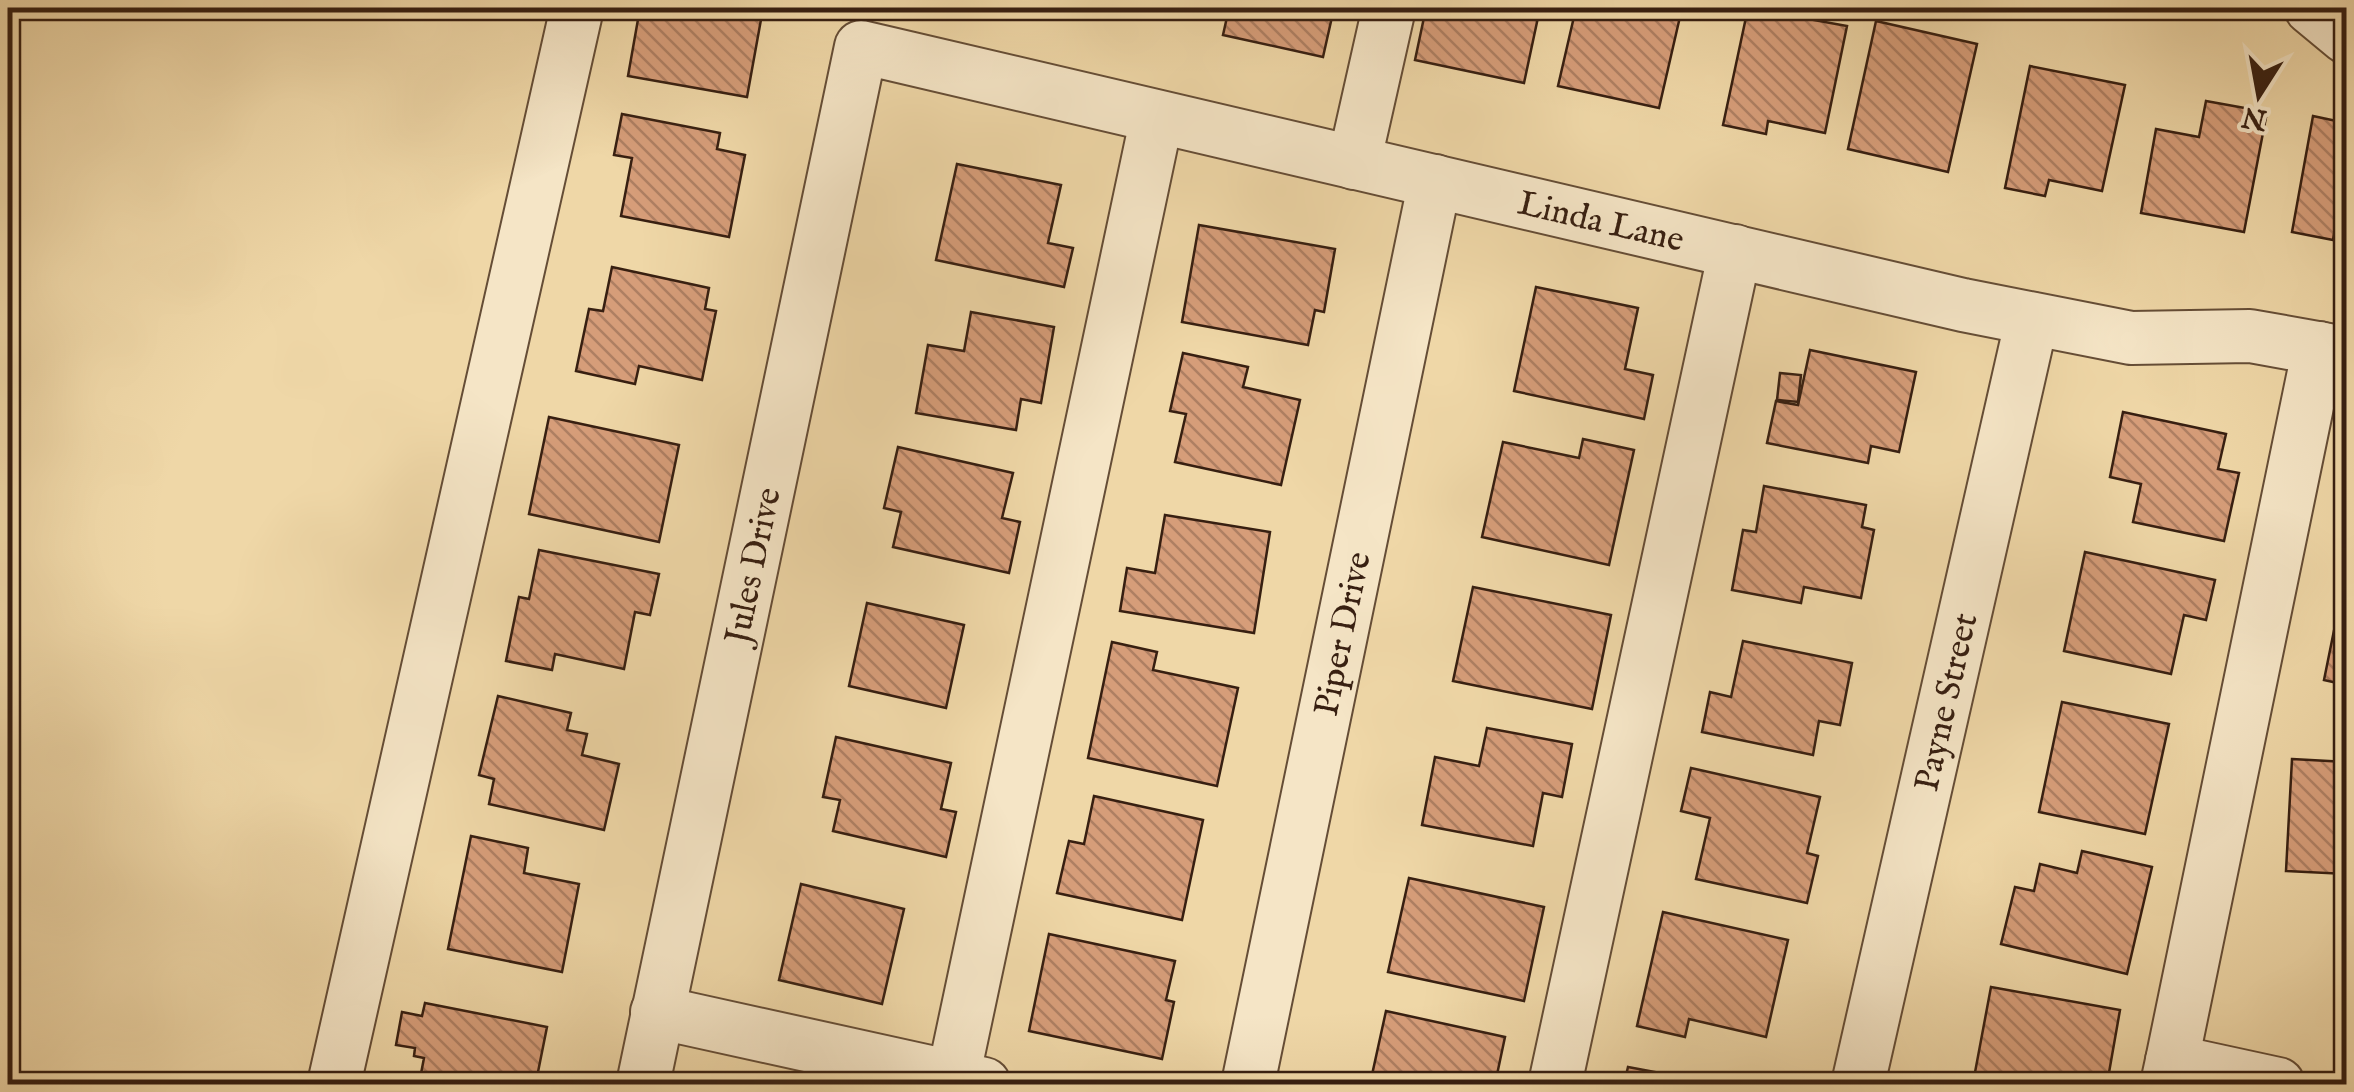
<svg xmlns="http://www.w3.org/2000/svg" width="2354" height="1092" font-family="'IM FELL English',serif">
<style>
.building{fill:url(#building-back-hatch);stroke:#371f11;stroke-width:2.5}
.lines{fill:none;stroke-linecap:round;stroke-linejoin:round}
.minor-casing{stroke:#654d36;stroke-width:56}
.minor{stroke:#f5e5c6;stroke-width:52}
.labels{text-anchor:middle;stroke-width:8;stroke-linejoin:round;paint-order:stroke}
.street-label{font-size:35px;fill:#371f11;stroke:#f5e5c6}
</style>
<defs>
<pattern id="building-back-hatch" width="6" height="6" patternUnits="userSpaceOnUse" patternTransform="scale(2.5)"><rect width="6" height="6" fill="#d69d79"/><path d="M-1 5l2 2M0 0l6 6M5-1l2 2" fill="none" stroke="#ae7f62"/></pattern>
</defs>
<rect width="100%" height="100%" fill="#efd7a7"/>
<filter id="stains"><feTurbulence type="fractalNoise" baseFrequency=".002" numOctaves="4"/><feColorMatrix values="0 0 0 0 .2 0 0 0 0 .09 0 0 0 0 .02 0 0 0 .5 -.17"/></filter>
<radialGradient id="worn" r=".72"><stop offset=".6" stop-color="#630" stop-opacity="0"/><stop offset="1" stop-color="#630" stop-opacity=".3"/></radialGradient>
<!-- building -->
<g class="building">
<polygon points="640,8 726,8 762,14 747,97 628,76"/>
<polygon points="1229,8 1334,8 1323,57 1223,35"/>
<polygon points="1426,8 1540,8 1524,83 1415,60"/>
<polygon points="1576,8 1682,8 1659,108 1558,86"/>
<polygon points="1748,8 1847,26 1825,133 1768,121 1766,134 1723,125"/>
<polygon points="1876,21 1977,44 1948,172 1848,149"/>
<polygon points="2030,66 2125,85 2102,191 2049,180 2045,196 2005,188"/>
<polygon points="2206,101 2267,112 2244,232 2141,213 2156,129 2199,137"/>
<polygon points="622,114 720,133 717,149 745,155 729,237 621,216 632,158 614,155"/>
<polygon points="2313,116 2346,123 2346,231 2335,229 2333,240 2292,232"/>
<polygon points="957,164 1061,185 1048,243 1073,248 1064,287 936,260"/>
<polygon points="1199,225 1335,249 1324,312 1315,310 1308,345 1182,322"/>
<polygon points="612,267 709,288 705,309 716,311 702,380 639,366 635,384 576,371 589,309 603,311"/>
<polygon points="1536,287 1638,308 1625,369 1653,375 1644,419 1514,391"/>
<polygon points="971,312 1054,327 1041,403 1021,399 1016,430 916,413 928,345 964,351"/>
<polygon points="1810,350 1916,372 1899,452 1871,446 1868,463 1767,443 1776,401 1798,405"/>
<polygon points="1183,353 1248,367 1243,387 1300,400 1281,485 1175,462 1186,414 1170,411"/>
<polygon points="1780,373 1801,375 1798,402 1777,400"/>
<polygon points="2123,412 2226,434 2218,469 2239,473 2224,541 2133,522 2141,484 2110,477"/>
<polygon points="549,417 679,445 659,542 529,514"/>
<polygon points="1583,439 1634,450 1609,565 1482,537 1503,442 1579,458"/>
<polygon points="898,447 1013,473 1002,518 1020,522 1009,573 893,547 901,512 884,508"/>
<polygon points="1764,486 1866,505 1862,527 1874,530 1861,598 1804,587 1801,603 1732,590 1743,530 1756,532"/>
<polygon points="1165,515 1270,532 1254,633 1120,611 1127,568 1155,573"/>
<polygon points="539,550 659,574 650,615 635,612 624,669 555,654 552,670 506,661 519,597 529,599"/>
<polygon points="2085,552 2215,580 2206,620 2184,615 2171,674 2064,651"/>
<polygon points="2346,571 2346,685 2324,680"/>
<polygon points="1473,587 1611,615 1592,709 1453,681"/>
<polygon points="867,603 964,625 946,708 849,686"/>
<polygon points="1743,641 1852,663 1840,725 1819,721 1813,755 1702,732 1710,692 1731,697"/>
<polygon points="1112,642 1157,652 1153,670 1238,688 1217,786 1088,758"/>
<polygon points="498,696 571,713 567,730 587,734 582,755 619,764 604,830 489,804 494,779 479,775"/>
<polygon points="2062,702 2169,724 2145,834 2039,812"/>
<polygon points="1487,728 1572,744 1562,797 1543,793 1533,846 1422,825 1435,757 1479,766"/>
<polygon points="836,737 951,763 941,809 956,812 946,857 833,831 840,800 823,797"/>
<polygon points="2292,759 2346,762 2346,874 2286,871"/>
<polygon points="1691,768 1820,797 1807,853 1818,856 1807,903 1696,879 1710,818 1681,811"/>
<polygon points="1094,796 1203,820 1182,920 1057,893 1069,841 1084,844"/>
<polygon points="471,836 528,848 524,873 579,884 562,972 448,949"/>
<polygon points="2082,851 2152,867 2127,974 2001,944 2015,887 2034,891 2040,864 2077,873"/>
<polygon points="1409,878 1544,907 1524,1001 1388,972"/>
<polygon points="801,884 904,909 882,1004 779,980"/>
<polygon points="1663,912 1788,940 1766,1037 1689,1019 1685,1037 1637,1026"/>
<polygon points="1049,934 1175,961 1166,1000 1174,1002 1162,1059 1029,1031"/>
<polygon points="1991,987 2120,1010 2107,1084 1973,1083"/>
<polygon points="425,1003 547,1027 537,1077 554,1080 553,1084 419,1084 424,1058 414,1056 415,1048 396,1045 402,1012 422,1016"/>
<polygon points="1386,1011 1505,1037 1495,1084 1370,1084"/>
<polygon points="1628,1067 1719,1084 1624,1084"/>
</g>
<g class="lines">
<defs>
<g id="minor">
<polyline points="2311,8 2346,37"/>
<polyline points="1354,163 1389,8"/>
<polyline points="657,1012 984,1084"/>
<polyline points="2172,1061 2319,348"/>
<polyline points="953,1078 1157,117"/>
<polyline points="334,1084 577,8"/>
<path id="s1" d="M643,1084L861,47L1963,305L2131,338L2250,336L2346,353"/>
<path id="s2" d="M1248,1084L1435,181"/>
<polyline points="1555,1084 1735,251"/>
<path id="s3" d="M1858,1084L2032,319"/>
<polyline points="2167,1084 2172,1061 2278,1084"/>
</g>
</defs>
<!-- minor casing -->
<use href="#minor" class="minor-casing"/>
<!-- minor -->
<use href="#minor" class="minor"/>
</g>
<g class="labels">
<!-- street labels -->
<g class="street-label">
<text dy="12" stroke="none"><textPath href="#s1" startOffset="1820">Linda Lane</textPath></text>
<text dy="12" stroke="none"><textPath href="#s1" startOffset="530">Jules Drive</textPath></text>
<text dy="12" stroke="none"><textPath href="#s2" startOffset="460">Piper Drive</textPath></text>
<text dy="12" stroke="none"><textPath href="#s3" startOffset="392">Payne Street</textPath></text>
</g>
</g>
<!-- margin -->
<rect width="2354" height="1092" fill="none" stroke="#efd7a7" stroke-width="40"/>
<rect x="10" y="10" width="2334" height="1072" fill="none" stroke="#371f11" stroke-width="5"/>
<rect x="20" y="20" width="2314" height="1052" fill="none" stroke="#371f11" stroke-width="2.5"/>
<!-- north arrow -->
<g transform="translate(2259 95) rotate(191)" stroke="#f5e5c6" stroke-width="8" paint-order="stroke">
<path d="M0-8L18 38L0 25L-18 38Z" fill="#371f11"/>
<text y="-15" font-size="28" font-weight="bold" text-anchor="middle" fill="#371f11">N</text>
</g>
<rect width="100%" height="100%" filter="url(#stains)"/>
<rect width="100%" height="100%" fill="url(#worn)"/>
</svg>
